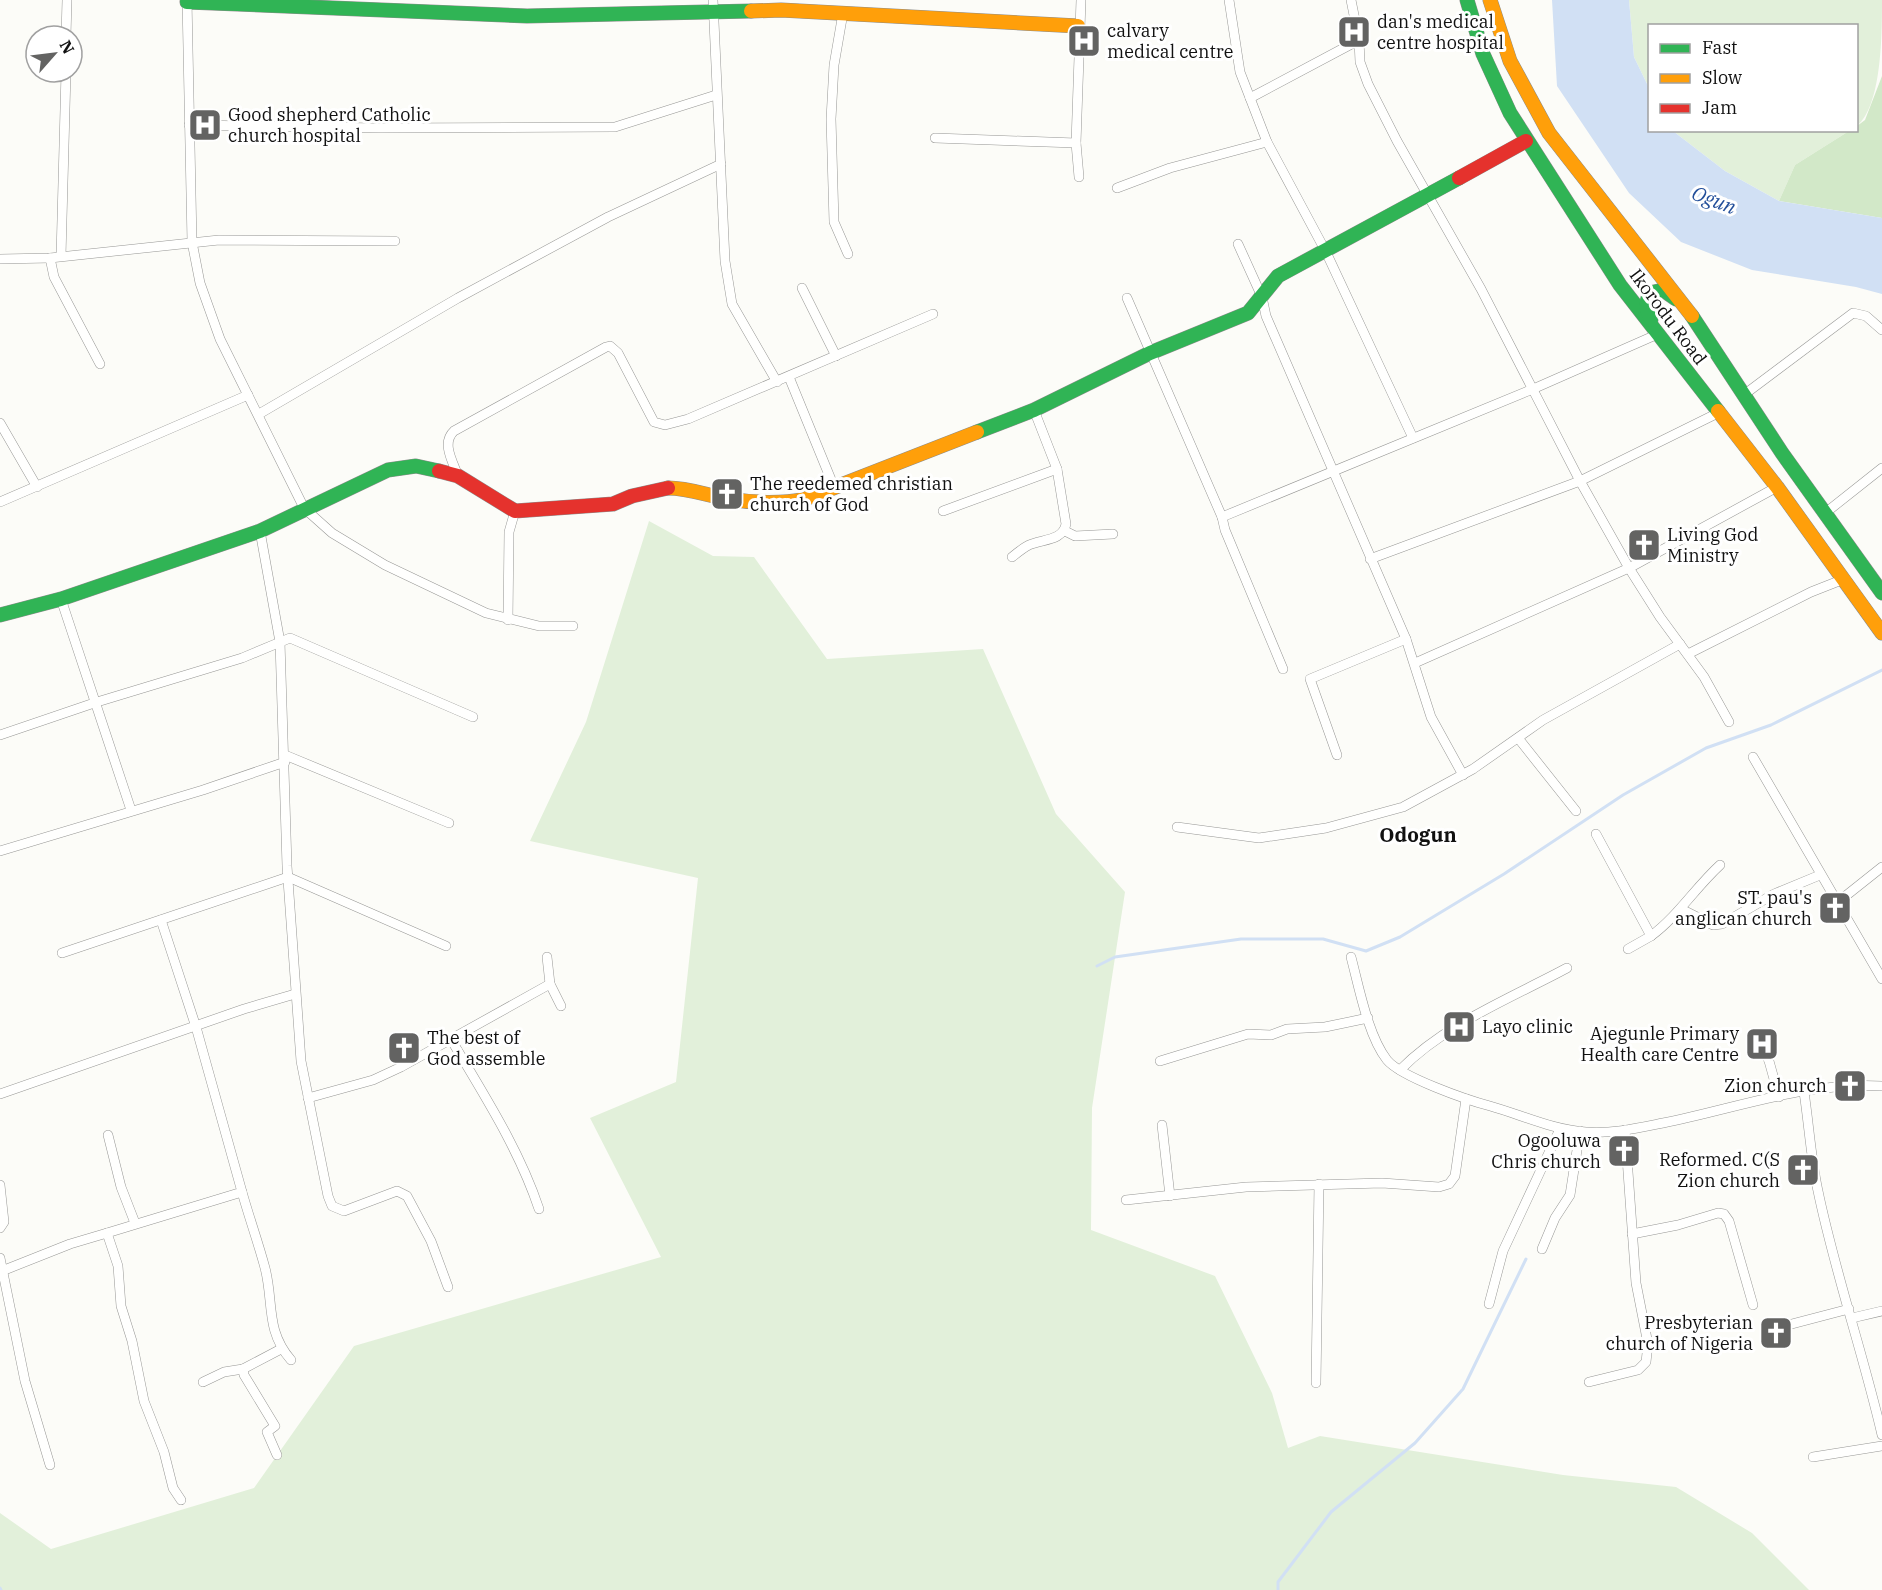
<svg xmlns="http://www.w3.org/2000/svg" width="1882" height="1590" font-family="'IBM Plex Serif',serif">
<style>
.green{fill:#e2f0da}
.forest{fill:#d2e8c8}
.water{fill:#d1e0f4}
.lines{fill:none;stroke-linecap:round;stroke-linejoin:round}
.stream{stroke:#d1e0f4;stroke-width:3}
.street-casing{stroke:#979795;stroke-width:10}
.fast-casing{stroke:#8d8d8c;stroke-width:15}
.slow-casing{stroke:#8d8d8c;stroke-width:15}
.jam-casing{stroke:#8d8d8c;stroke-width:15}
.street{stroke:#fffffe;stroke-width:9}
.fast{stroke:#30b455;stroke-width:14}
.slow{stroke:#ff9f0a;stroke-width:14}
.jam{stroke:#e5322d;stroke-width:14}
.labels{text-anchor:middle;stroke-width:6;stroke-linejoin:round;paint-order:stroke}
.poi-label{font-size:18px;fill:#111;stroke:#fff;text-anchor:start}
.street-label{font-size:18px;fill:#111;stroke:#fff}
.water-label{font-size:20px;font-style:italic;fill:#234f9a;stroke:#fff}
.neighbourhood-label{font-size:20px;font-weight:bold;fill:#111;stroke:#fff}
</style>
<rect width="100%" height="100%" fill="#fcfcf8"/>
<!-- green -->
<g class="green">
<path d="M1629,0H1882C1882,34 1882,105 1857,126L1856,26H1650L1649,88L1634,57Z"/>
<polygon points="1673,131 1849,131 1795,165 1779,201 1725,171"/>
<polygon points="649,521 713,556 754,557 827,659 983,649 1056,814 1125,892 1092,1108 1091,1230 1215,1276 1272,1393 1288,1448 1320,1436 1563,1475 1676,1487 1752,1533 1809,1590 0,1590 0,1513 51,1549 254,1488 354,1346 661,1257 590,1118 676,1082 698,878 530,841 586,722"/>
</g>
<!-- forest -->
<polygon class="forest" points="1882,76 1882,218 1779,201 1795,165 1849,131 1856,130 1857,126 1865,120"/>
<!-- water -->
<polygon class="water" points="1552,0 1629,0 1634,57 1649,88 1650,130 1673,131 1725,171 1779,201 1882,218 1882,294 1856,287 1752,270 1681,242 1629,193 1557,86"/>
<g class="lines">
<!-- stream -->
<g class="stream">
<polyline points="1097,966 1115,957 1241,939 1323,939 1366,951 1400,937 1504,874 1623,795 1706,748 1771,725 1882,670"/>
<polyline points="0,1588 1,1590"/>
<polyline points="1278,1590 1278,1582 1331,1512 1415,1443 1463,1389 1526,1259"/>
</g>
<defs>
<g id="street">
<polyline points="187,0 192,242 200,283 220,339 304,508 332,533 385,565 486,613 539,626 573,626"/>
<polyline points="713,0 725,261 732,304 777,382"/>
<polyline points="1229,0 1240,72 1267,142 1326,252 1413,438"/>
<polyline points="1351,0 1359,40 1360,62 1368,84 1397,141 1481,289 1580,481 1629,568 1660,617 1704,677 1729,722"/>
<polyline points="843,13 834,65 831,119 834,222 848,254"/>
<polyline points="66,36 67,0"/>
<polyline points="1250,98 1359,40"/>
<polyline points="189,125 381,128 615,127 716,95"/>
<polyline points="935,138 1076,143"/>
<polyline points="1079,177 1076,143 1081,0"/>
<polyline points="1117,188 1170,168 1267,142"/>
<polyline points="1238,244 1262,297 1266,316 1406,639 1431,717 1463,775"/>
<polyline points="61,256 66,72"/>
<polyline points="50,258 54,277 100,364"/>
<polyline points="0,259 50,258 219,240 395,241"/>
<polyline points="802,288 836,356"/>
<polyline points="1127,298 1222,517 1225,530 1283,669"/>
<polyline points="789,377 834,487"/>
<polyline points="1745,394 1853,313 1866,316 1882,330"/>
<polyline points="259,414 458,298 608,217 721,164"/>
<polyline points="0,423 37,487"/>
<path d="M458,476C453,462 441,443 454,431L606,347L610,346L618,353L654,422L665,425L688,419L933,314"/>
<polyline points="0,502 248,395"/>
<polyline points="943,511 1057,469"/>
<polyline points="1824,514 1882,468"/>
<polyline points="1222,517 1533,389 1658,334"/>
<polyline points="260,531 280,642 287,866 301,1061 328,1196 332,1206 344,1211 397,1191 407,1196 431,1241 448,1287"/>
<polyline points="1065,531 1075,536 1113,534"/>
<path d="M1012,557C1017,553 1023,548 1029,545C1042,539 1063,541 1066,524L1057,469L1034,410"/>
<polyline points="1370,559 1580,481 1720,412"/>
<polyline points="61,599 131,810"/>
<polyline points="508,620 509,532 515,511"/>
<polyline points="1688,654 1811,592 1844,579"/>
<polyline points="1415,663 1629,568 1777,487"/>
<polyline points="0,735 97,702 242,658 290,638 473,717"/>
<polyline points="1518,738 1576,811"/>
<polyline points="285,755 449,823"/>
<polyline points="1337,755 1310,679 1406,639"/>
<polyline points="1753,757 1882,979"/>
<polyline points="1177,827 1259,838 1326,828 1403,807 1473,769 1543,720 1680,644"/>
<polyline points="1596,834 1651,936 1628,949"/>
<polyline points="0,851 203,790 285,762"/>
<polyline points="1838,902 1882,867"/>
<polyline points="1681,909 1713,925 1722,924 1774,894 1820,875"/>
<polyline points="161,920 196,1027 242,1192 107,1233 118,1266 121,1306 132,1341 144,1401 164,1452 173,1488 181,1500"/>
<path d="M1651,936C1678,916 1695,888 1720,865"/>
<polyline points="62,953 288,877 446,946"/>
<polyline points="547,957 550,984 561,1006"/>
<path d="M1351,957C1359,987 1368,1036 1387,1060C1401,1077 1467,1100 1490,1106C1522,1115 1553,1130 1586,1132C1612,1134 1638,1128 1663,1123C1734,1109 1808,1081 1882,1086"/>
<polyline points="1756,1033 1769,1061 1779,1097"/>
<path d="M452,1041C484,1095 519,1149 539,1209"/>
<polyline points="1160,1061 1248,1034 1271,1035 1287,1029 1325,1027 1368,1018"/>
<path d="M1400,1070C1445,1024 1511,998 1567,968"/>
<path d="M1804,1092C1809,1125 1811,1159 1818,1191C1835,1273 1863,1353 1882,1435"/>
<polyline points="0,1094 244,1009 295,994"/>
<polyline points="308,1098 373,1080 401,1067 550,984"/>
<polyline points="1162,1125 1170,1196"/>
<polyline points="108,1135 121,1187 135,1223"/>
<polyline points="0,1185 4,1222 0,1228"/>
<path d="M242,1192C249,1217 258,1242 265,1268C274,1302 265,1330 291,1360"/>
<polyline points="1126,1200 1246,1187 1382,1183 1439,1187 1449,1184 1455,1176 1466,1099"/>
<polyline points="1632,1234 1678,1225 1718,1213 1724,1214 1729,1221 1753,1305"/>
<polyline points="1542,1249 1555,1218 1570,1195 1580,1131"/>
<polyline points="0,1258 25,1381 50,1465"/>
<polyline points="2,1271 70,1244 107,1233"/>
<polyline points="1489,1304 1503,1251 1560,1129"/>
<polyline points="1852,1318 1882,1311"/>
<polyline points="1765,1331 1849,1309"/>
<polyline points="203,1382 224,1372 243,1369"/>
<polyline points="1589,1382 1638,1370 1646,1362 1648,1344 1636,1283 1625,1130"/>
<polyline points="1316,1383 1319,1184"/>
<polyline points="277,1455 267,1432 275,1426 244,1375 243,1369 281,1349"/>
<polyline points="1813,1457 1882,1446"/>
</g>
<g id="fast">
<polyline points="1467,0 1483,54 1510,113 1620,285 1718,411"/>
<polyline points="187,2 527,16 751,11"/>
<polyline points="1692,316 1782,453 1882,593"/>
<polyline points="1651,320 1646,307 1649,293 1663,290 1676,299"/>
<polyline points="977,432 1034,410 1150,353 1248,313 1278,276 1459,178"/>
<polyline points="0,615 61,599 260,531 388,470 416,466 439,471"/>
</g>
<g id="slow">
<polyline points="1490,0 1510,61 1549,133 1692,316"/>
<polyline points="751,11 781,10 1078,26"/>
<polyline points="1718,411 1777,487 1882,633"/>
<path d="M668,488C690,488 708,496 729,499C752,503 782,504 805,499L977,432"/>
</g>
<g id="jam">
<polyline points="1459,178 1526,141"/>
<polyline points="439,471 458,476 515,511 613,504 632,496 668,488"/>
</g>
</defs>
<!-- street casing -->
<use href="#street" class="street-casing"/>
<!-- fast casing -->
<use href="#fast" class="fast-casing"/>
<!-- slow casing -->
<use href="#slow" class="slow-casing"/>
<!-- jam casing -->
<use href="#jam" class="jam-casing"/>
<!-- street -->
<use href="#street" class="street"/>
<!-- fast -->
<use href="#fast" class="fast"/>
<!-- slow -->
<use href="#slow" class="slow"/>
<!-- jam -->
<use href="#jam" class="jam"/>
</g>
<!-- icons -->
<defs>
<symbol id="hospital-square" viewBox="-11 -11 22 22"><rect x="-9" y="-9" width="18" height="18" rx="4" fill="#636362" stroke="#fff"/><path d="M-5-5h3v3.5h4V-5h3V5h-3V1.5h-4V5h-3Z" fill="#fff"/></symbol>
<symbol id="church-square" viewBox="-11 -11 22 22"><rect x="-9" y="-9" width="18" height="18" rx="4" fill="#636362" stroke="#fff"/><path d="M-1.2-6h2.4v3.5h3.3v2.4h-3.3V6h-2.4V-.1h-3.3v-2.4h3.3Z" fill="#fff"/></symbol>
</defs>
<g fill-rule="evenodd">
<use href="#hospital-square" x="1335" y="13" width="38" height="38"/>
<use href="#hospital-square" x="1065" y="22" width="38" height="38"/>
<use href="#hospital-square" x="186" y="106" width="38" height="38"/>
<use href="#church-square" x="708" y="475" width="38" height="38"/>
<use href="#church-square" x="1625" y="526" width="38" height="38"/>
<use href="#church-square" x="1816" y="889" width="38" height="38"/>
<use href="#hospital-square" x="1440" y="1008" width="38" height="38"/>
<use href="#hospital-square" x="1743" y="1025" width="38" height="38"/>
<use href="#church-square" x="385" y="1029" width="38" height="38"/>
<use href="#church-square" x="1831" y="1067" width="38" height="38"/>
<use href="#church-square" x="1605" y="1132" width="38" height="38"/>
<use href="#church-square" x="1784" y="1151" width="38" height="38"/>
<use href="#church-square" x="1757" y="1314" width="38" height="38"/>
</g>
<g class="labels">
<!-- poi labels -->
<g class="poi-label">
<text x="1377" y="28">dan's medical<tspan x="1377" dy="21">centre hospital</tspan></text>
<text x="1107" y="37">calvary<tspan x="1107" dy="21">medical centre</tspan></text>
<text x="228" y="121">Good shepherd Catholic<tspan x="228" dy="21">church hospital</tspan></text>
<text x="750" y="490">The reedemed christian<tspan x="750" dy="21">church of God</tspan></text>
<text x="1667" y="541">Living God<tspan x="1667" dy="21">Ministry</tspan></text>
<text x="1812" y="904" text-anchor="end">ST. pau's<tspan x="1812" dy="21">anglican church</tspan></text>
<text x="1482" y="1033">Layo clinic</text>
<text x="1739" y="1040" text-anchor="end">Ajegunle Primary<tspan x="1739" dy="21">Health care Centre</tspan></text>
<text x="427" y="1044">The best of<tspan x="427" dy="21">God assemble</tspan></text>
<text x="1827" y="1092" text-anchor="end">Zion church</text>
<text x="1601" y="1147" text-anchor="end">Ogooluwa<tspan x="1601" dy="21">Chris church</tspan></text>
<text x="1780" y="1166" text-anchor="end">Reformed. C(S<tspan x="1780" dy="21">Zion church</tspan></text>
<text x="1753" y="1329" text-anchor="end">Presbyterian<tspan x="1753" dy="21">church of Nigeria</tspan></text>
</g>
<!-- street labels -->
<g class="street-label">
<text transform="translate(1668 317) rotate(53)" y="6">Ikorodu Road</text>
</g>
<!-- water labels -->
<g class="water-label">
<text transform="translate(1714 200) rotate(21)" y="7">Ogun</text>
</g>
<!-- neighbourhood labels -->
<g class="neighbourhood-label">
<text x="1418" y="842">Odogun</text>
</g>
</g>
<!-- legend -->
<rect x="1648" y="24" width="210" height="108" fill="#ffffff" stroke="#a0a0a0" stroke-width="1.5"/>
<rect x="1660" y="44" width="30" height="9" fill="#30b455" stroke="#a0a0a0" stroke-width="1.5"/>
<text x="1702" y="54" font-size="18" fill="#111111">Fast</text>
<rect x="1660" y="74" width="30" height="9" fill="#ff9f0a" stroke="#a0a0a0" stroke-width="1.5"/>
<text x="1702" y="84" font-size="18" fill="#111111">Slow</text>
<rect x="1660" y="104" width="30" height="9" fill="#e5322d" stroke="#a0a0a0" stroke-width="1.5"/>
<text x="1702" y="114" font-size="18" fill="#111111">Jam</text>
<!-- north arrow -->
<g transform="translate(54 54) rotate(62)"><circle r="28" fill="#ffffff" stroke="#a0a0a0" stroke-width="1.5"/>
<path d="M0-4.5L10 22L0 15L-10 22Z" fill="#636362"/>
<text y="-9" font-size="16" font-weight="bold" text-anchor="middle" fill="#111111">N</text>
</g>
</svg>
